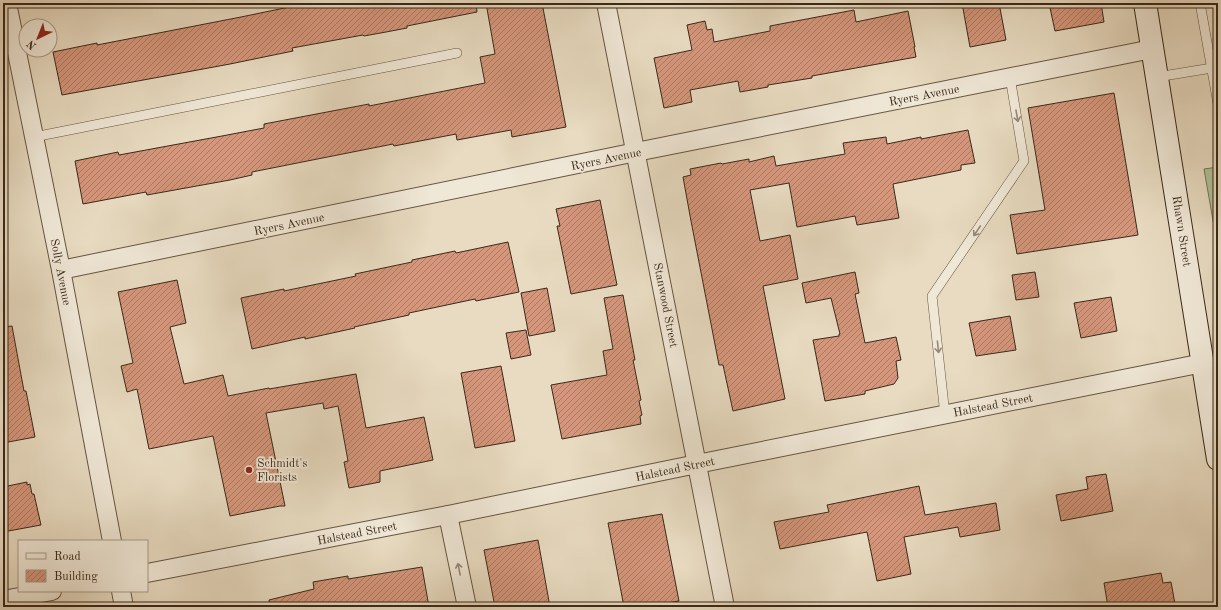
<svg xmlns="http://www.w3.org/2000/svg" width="1221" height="610" font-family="'Old Standard TT',serif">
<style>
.grass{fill:#afc198;stroke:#747458}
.building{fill:url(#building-hatch);stroke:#3a2818}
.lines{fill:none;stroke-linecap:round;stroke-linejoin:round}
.service-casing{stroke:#665542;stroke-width:10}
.minor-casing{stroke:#665542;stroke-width:20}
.secondary-casing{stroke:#3a2818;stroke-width:24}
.service{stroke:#f0e8d7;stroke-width:9}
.minor{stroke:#f0e8d7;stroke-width:18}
.secondary{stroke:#f0e8d7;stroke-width:22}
.oneway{stroke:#958878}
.poi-dot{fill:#8f2418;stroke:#f0e8d7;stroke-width:1.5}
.labels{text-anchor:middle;stroke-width:3.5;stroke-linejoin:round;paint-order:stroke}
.street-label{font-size:12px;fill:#3a2818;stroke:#f0e8d7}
.poi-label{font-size:12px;fill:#3a2818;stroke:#f0e8d7;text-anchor:start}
</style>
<defs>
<pattern id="building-hatch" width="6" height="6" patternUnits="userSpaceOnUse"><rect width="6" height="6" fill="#d5967b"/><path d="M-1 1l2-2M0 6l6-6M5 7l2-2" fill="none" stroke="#ae7a64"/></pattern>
</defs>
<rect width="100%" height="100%" fill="#e8dbc1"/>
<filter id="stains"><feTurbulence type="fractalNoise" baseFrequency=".005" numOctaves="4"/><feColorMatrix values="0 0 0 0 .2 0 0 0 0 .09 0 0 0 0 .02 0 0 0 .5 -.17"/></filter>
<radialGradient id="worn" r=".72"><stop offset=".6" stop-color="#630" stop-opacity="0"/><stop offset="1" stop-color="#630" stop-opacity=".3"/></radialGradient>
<!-- grass -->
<polygon class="grass" points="1218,167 1218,249 1204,169"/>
<!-- building -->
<g class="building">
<polygon points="299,3 476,3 477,12 407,26 407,28 386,32 364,36 363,35 292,48 293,51 230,64 62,95 53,52 97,43 97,45 241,17 299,5"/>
<polygon points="486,3 542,3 566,127 512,137 511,130 457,140 456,134 394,146 393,144 252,172 252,175 230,180 147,195 146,192 83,204 75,161 118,152 119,155 222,136 264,128 264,124 369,104 369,106 485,83 480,57 495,54"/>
<polygon points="962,3 999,3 1006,40 970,47"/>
<polygon points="1049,3 1101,3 1104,22 1055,31"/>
<polygon points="854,10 856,22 908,11 915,47 914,47 916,57 812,76 812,78 768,85 768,87 740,92 738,81 690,90 692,102 664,108 654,58 692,50 687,25 705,21 707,30 712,29 714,42 770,31 770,26"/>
<polygon points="1114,93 1138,235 1017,254 1010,215 1045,210 1028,108"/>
<polygon points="968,130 975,163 961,165 961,170 893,184 899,218 857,225 855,216 797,227 789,183 750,190 760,241 790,235 798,279 763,286 785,399 733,411 723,365 719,365 691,221 683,177 691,175 690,169 721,163 722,164 749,159 749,162 774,156 776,166 845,154 843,143 886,137 887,144 921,137 921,139"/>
<polygon points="600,200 617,285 571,294 557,226 560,226 556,209"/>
<polygon points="508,242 519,292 476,301 475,299 409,313 409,315 354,327 355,328 305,339 305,337 252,349 241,298 284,289 284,291 356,276 355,274 412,262 412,260 455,251 456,253"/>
<polygon points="855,272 859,293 855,294 865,343 896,337 901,360 896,361 898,378 894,384 865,391 865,394 825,401 813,340 839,336 839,334 840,334 831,298 806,303 802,283"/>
<polygon points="1035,272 1039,297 1016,300 1012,275"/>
<polygon points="177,280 186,323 170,327 184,384 223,375 228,396 269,388 269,389 356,374 366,428 424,417 433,460 380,471 380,482 349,488 344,462 348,461 338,406 324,409 323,403 266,413 285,506 280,506 230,516 213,436 149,449 137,389 127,392 121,366 133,363 118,292"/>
<polygon points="547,288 555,331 529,336 521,293"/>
<polygon points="623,295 635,360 633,360 641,400 639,401 642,415 640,416 641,424 562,439 551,385 607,375 603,351 613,349 604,298"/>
<polygon points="1111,297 1117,331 1081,338 1074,303"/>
<polygon points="1010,316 1016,350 976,356 969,323"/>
<polygon points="12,326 24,391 26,391 35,437 3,443 3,327"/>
<polygon points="526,330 531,355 511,359 506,333"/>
<polygon points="501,366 515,441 475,448 461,373"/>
<polygon points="1106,474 1113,511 1061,521 1056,495 1088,489 1086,477"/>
<polygon points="27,482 27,485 30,484 32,494 34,494 41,525 3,532 3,487"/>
<polygon points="919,486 925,515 996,503 1000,530 960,537 958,527 904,537 911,574 877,581 867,532 780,549 774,522 829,512 827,505"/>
<polygon points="662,514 679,601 645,607 624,607 608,523"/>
<polygon points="538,540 550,607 495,607 484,550"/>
<polygon points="422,567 429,607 270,607 269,600 314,589 313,582 348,576 348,579"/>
<polygon points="1161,573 1163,583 1171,582 1175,604 1161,607 1108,607 1104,583"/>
</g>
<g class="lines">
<defs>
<g id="service">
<polyline points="1200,3 1218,104"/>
<polyline points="1157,77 1218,67"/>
<polyline points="34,137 457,53"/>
<polyline points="945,415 932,296 1024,161 1010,77"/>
</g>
<g id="minor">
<polyline points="7,3 61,270 112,541"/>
<polyline points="606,3 725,607"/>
<polyline points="61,270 636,152 1152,49"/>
<polyline points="448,515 467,607"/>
<polyline points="147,573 448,515 697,464 1203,363"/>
<polyline points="121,591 124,607"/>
<polyline points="3,600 52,591"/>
</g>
<polyline id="secondary" points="1145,3 1218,459"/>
</defs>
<!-- service casing -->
<use href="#service" class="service-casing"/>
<!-- minor casing -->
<use href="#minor" class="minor-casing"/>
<!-- secondary casing -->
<use href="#secondary" class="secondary-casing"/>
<!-- service -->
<use href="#service" class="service"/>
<!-- minor -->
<use href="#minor" class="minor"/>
<!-- secondary -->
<use href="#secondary" class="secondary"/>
</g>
<!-- one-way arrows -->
<defs><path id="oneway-shaft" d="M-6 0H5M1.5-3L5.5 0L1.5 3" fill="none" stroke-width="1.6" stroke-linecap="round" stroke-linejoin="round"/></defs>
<g class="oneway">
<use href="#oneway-shaft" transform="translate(1017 116) rotate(80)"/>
<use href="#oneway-shaft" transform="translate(977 231) rotate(124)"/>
<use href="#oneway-shaft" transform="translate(938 347) rotate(84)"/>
<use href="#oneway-shaft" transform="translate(459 569) rotate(-101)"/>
</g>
<!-- markers -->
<circle class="poi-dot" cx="249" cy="470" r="4"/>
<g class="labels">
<!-- street labels -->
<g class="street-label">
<text transform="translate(924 95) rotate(-11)" y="4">Ryers Avenue</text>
<text transform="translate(606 159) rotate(-12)" y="4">Ryers Avenue</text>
<text transform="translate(289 224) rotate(-12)" y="4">Ryers Avenue</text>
<text transform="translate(1182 231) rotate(81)" y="4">Rhawn Street</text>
<text transform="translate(61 272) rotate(79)" y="4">Solly Avenue</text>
<text transform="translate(666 305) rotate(79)" y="4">Stanwood Street</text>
<text transform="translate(993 405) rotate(-11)" y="4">Halstead Street</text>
<text transform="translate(675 469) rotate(-12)" y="4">Halstead Street</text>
<text transform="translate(357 533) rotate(-11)" y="4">Halstead Street</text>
</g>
<!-- poi labels -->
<g class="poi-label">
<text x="257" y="467">Schmidt's<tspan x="257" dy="14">Florists</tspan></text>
</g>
</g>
<!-- margin -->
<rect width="1221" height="610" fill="none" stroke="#e8dbc1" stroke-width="16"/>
<rect x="4" y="4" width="1213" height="602" fill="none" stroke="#3a2818" stroke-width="2"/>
<rect x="8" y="8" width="1205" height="594" fill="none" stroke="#3a2818"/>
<!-- legend -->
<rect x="18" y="540" width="130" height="52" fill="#f0e8d7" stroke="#a79b8b"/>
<rect x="26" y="553" width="20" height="6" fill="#f0e8d7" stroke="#a79b8b"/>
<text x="54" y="560" font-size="12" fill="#3a2818">Road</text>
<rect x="26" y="570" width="20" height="12" fill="url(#building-hatch)" stroke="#a79b8b"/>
<text x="54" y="580" font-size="12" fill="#3a2818">Building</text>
<!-- north arrow -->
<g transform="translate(38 38) rotate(223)"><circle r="19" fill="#f0e8d7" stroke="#a79b8b"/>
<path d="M0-3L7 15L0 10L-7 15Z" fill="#8f2418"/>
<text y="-6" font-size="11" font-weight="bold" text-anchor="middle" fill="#3a2818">N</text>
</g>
<rect width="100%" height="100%" filter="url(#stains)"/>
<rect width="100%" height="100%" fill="url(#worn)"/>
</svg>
